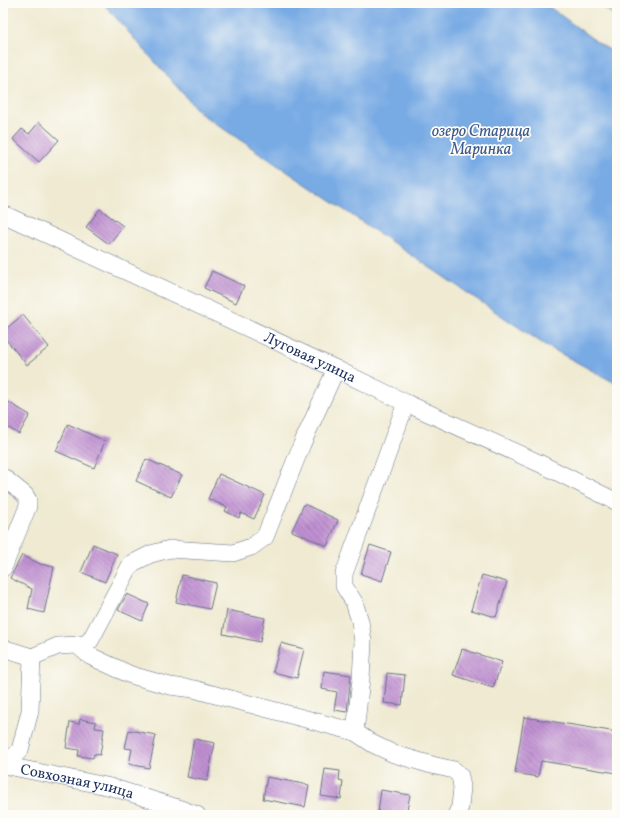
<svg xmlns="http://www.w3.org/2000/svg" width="620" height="818" font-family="Vollkorn,serif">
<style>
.grass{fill:url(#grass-tufts);stroke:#528076}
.water{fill:#78aae4;stroke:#4a6ca1}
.building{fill:url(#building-back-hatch)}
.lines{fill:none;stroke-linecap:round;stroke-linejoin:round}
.minor-casing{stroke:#657086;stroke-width:18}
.minor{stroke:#fff;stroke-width:17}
.labels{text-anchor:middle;stroke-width:3.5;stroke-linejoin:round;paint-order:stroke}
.street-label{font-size:15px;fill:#1b2f5e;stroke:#fdfcf7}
.water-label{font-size:16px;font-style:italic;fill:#3c5a8d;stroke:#fdfcf7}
</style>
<defs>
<pattern id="grass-tufts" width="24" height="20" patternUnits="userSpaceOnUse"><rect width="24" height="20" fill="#88d28f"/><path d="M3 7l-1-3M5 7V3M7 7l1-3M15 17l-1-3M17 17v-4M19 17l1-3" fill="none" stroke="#6eab78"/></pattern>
<pattern id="building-back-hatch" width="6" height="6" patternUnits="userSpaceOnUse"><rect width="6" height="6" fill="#c090d1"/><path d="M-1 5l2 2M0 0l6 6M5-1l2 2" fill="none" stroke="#9b76ad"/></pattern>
</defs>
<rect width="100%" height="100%" fill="#fdfcf7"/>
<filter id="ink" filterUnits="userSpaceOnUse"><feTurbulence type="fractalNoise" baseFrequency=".025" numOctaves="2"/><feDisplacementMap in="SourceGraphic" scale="8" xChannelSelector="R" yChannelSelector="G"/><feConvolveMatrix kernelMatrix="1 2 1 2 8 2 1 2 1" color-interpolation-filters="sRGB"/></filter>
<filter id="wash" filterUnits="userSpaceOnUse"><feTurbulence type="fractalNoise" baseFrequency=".012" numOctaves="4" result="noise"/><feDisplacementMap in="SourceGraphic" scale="16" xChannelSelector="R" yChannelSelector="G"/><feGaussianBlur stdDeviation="0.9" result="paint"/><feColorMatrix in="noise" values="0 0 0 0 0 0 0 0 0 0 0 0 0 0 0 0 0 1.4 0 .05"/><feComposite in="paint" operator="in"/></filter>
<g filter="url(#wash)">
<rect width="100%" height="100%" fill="#efead1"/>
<!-- grass -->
<polygon class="grass" points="597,3 617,3 617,18"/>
<!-- water -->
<polygon class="water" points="103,3 544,3 597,42 617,55 617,384 545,345 200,113"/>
<g id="blocks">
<!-- building -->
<g class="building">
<polygon points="39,122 59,140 39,162 13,139 22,129 29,134"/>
<polygon points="100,209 123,226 109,244 86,227"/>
<polygon points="212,271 244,286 236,303 204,288"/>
<polygon points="23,315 49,347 27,365 3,336 3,331"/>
<polygon points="3,399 30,415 19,434 3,425"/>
<polygon points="68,424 105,441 94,468 56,451"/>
<polygon points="146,459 182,475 171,497 136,481"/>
<polygon points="219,474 265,495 254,519 241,513 239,518 225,511 227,507 208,499"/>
<polygon points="304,504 338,520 327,546 292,531"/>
<polygon points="93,544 117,554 105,582 81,572"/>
<polygon points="370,545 391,552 382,581 361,574"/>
<polygon points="22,555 40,564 54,567 44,613 28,609 32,589 10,578"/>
<polygon points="182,575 216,583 210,609 176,602"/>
<polygon points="482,575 507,582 496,617 471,610"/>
<polygon points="127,594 149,604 142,621 118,610"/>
<polygon points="227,610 265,618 260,642 223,634"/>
<polygon points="281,643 304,649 297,678 273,672"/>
<polygon points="462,649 502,662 493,688 453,675"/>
<polygon points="324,671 351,675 347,712 334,710 337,692 322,689"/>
<polygon points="387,673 405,675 402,705 384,703"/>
<polygon points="524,717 617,732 617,773 541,761 538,777 515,773"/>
<polygon points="80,719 96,722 95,728 104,729 100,755 94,754 93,758 78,756 79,750 66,748 70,722 79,724"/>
<polygon points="129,730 156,735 149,768 129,764 132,749 125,748"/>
<polygon points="194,739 215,743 207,781 187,777"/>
<polygon points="325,769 340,771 339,780 343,781 341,799 321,796"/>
<polygon points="267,777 309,785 305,807 263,799"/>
<polygon points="381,790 410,795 406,815 393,815 378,813"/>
</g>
</g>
</g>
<g filter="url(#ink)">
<use href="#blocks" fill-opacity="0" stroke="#657086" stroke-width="1"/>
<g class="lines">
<defs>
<g id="minor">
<path id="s1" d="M3,214L336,369L406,403L541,464L617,502"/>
<polyline points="406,403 344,574 344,586 354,602 360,621 363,642 361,679 355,732 373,744 394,754 432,765 454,770 460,776 462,787 460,807 456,815"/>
<polyline points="3,477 25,495 28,500 28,506 3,568"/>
<polyline points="77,645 84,644 90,641 131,564 151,554 170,549 233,553 251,547 265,537 302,444 336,369"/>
<polyline points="3,648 32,657 58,646 77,645 90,656 131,675 170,686 194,689 208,693 355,732"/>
<path id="s2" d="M3,765L111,787L175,807L197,815"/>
<polyline points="5,765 20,750 30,711 32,657"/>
</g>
</defs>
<!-- minor casing -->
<use href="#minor" class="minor-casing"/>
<!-- minor -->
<use href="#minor" class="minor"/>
</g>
</g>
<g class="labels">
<!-- street labels -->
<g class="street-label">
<text dy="5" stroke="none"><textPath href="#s1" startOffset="339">Луговая улица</textPath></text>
<text dy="5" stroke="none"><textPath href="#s2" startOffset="76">Совхозная улица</textPath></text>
</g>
<!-- water labels -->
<g class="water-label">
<text x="481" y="136">озеро Старица<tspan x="481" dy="18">Маринка</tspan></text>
</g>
</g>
<!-- margin -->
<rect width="620" height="818" fill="none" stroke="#fdfcf7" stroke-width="16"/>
</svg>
